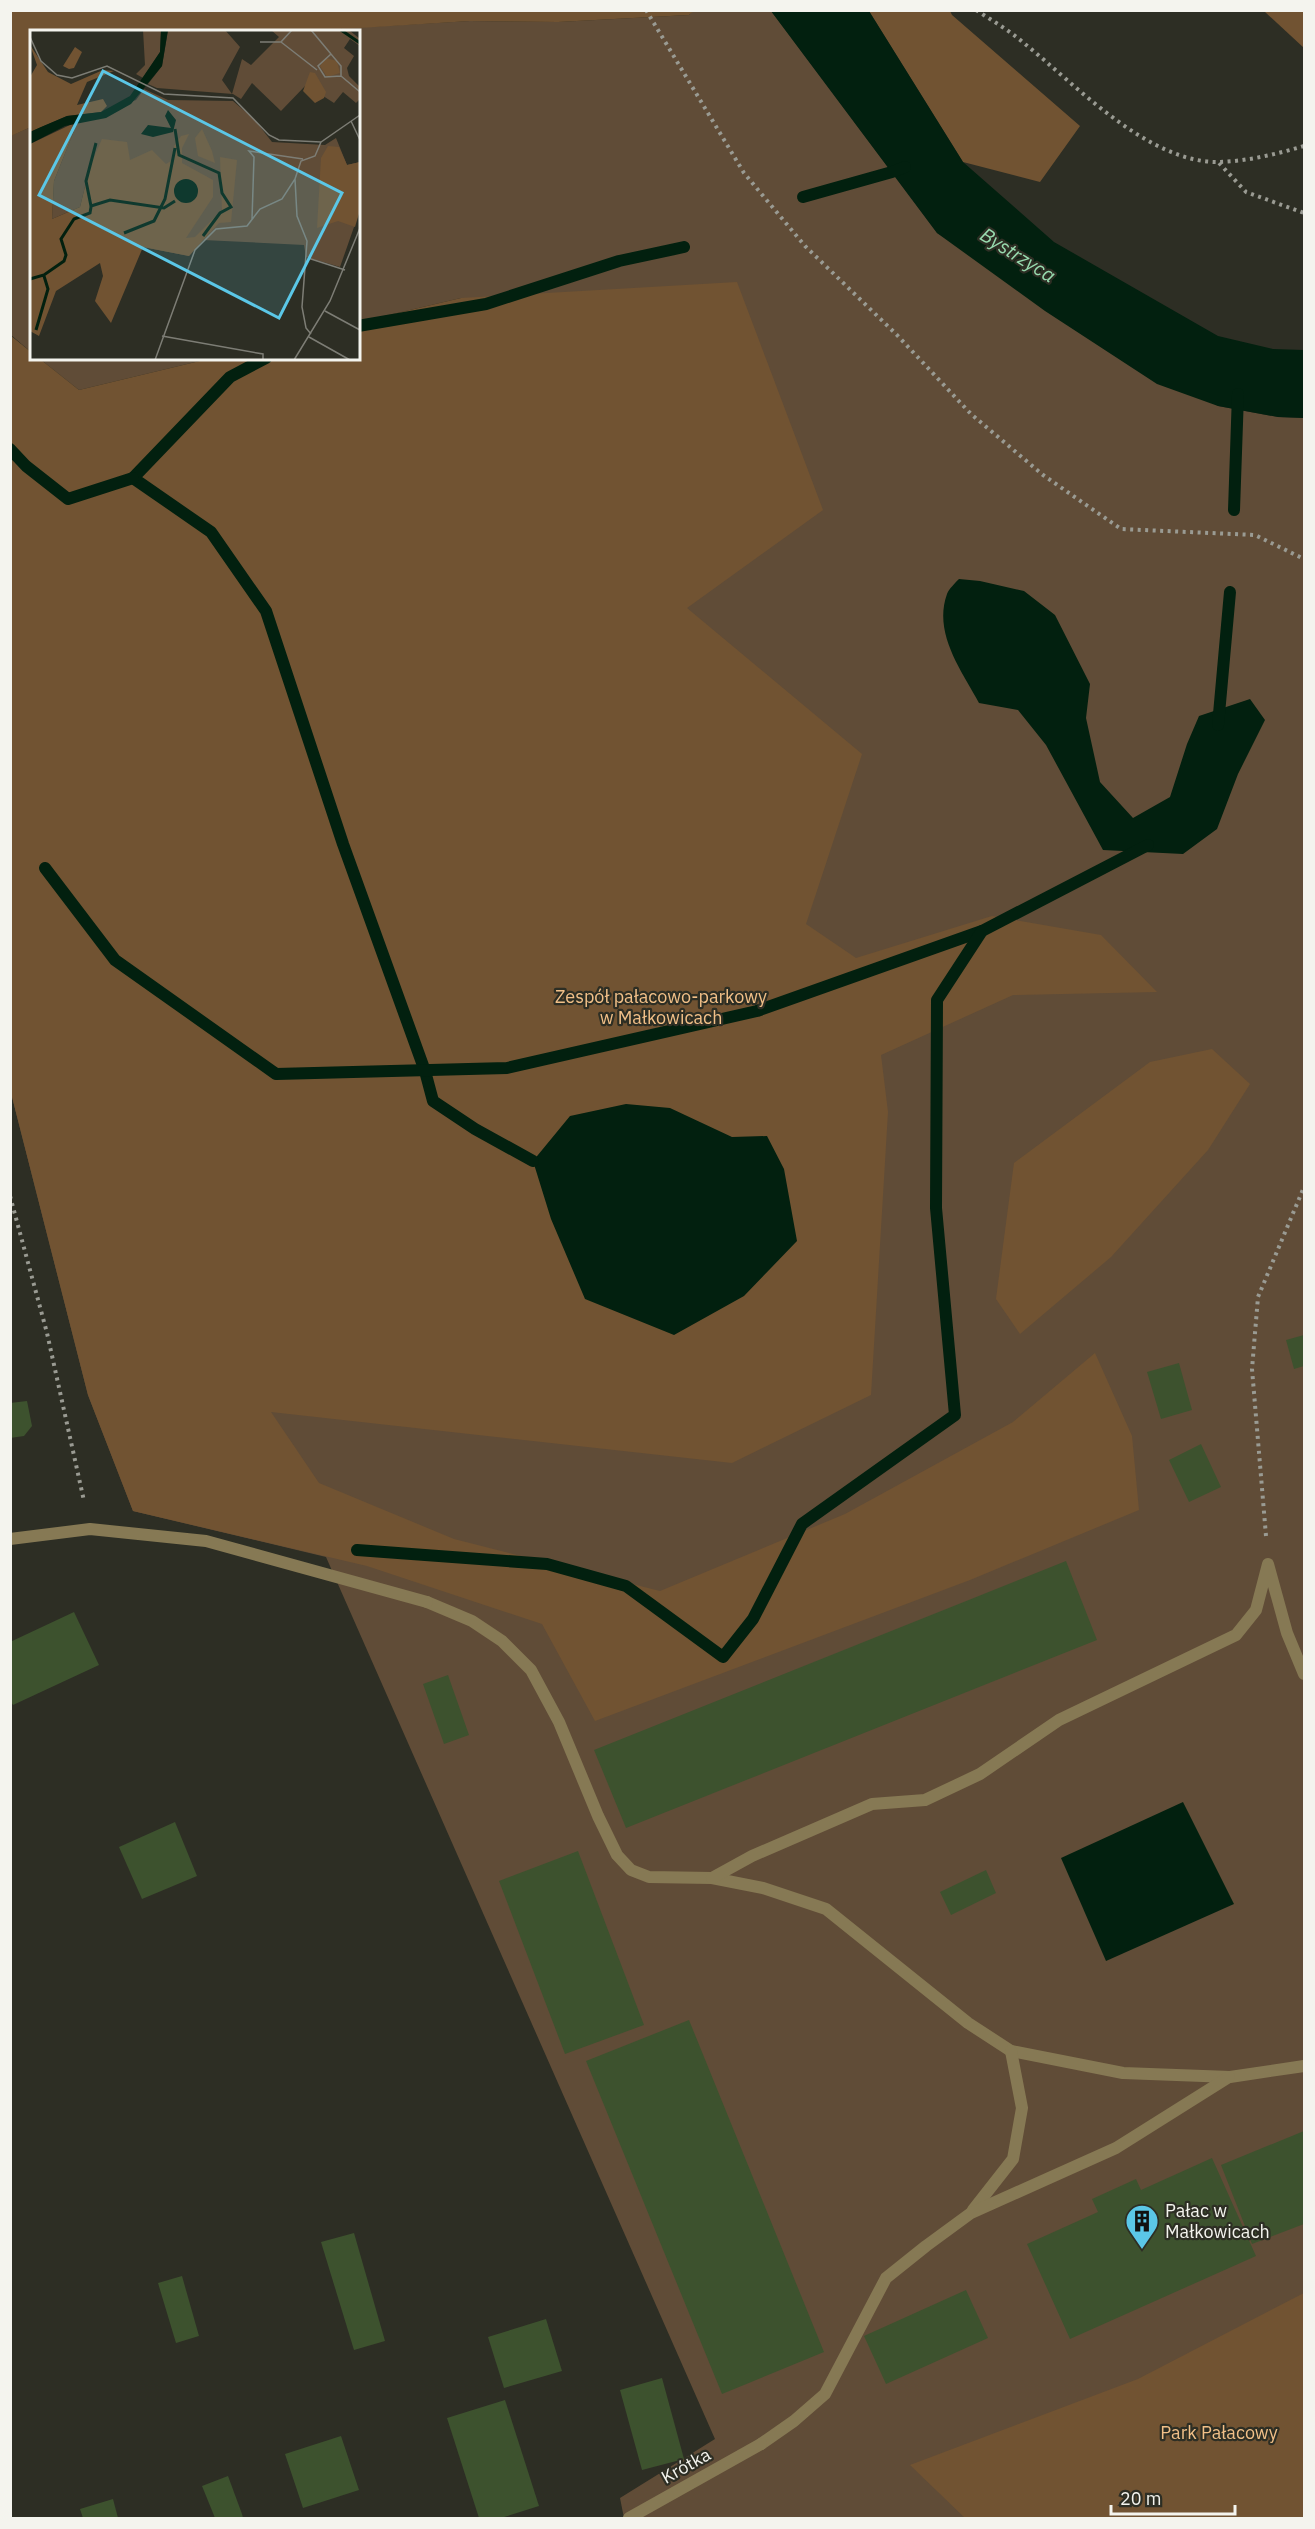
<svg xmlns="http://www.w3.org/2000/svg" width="1315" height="2529" font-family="'IBM Plex Sans',sans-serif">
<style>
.green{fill:#604c37}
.forest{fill:#715332}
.water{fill:#02200f}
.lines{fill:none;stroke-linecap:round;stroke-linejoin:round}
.stream{stroke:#02200f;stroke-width:12}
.building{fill:#3d522e}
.path{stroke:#9a9b93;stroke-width:4;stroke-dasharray:3 4.5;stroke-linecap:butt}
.service{stroke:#867954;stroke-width:12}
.minor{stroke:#867954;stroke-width:12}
.labels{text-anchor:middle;stroke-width:4.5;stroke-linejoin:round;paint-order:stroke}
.park-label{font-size:18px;fill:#f2c088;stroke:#2d2e24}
.poi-label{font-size:18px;fill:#f4f4ee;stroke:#2d2e24;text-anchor:start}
.street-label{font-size:18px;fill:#f4f4ee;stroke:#2d2e24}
.water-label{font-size:20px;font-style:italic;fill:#98dbaf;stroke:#2d2e24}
.inset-river{fill:none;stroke:#02200f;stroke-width:3}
.inset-road{fill:none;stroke:#7d7d75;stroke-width:1.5}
.view{fill:#5bc7e7;fill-opacity:0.15;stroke:#5bc7e7;stroke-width:3}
.inset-edge{fill:none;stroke:#f4f4ee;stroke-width:3}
</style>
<rect width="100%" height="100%" fill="#2d2e24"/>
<!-- green -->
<g class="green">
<polygon points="694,10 771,11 937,233 1218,406 1278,417 1304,418 1304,2518 624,2518 620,2498 715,2439 326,1557 133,1511 88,1395 11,1093 10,533 656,336 461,298 359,322 358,32 297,31 470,21 558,22 689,15"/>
<polygon points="31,127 31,352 11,335 10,136"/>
<polygon points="40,359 208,359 79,390"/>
</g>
<!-- forest -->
<g class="forest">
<polygon points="11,10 694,10 694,11 689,15 558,22 470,21 297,32 32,32 31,127 11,136"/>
<polygon points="869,11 950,11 952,15 1080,126 1040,182 963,162"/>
<polygon points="1264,11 1304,11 1304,48"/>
<polygon points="737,282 823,510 687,608 862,754 806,924 856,958 992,916 1101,935 1157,992 1013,995 881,1055 888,1112 871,1395 732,1463 271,1412 319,1483 454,1539 660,1591 845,1514 1013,1422 1095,1353 1132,1436 1139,1510 970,1580 595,1721 542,1624 367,1566 133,1511 88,1395 11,1093 10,335 31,352 32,358 40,359 79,390 208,359 358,358 359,322 461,298"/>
<polygon points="1212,1049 1250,1084 1208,1150 1111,1257 1020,1334 996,1299 1014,1163 1150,1062"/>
<polygon points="1304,2293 1304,2518 965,2518 910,2465 1138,2379"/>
</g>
<!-- water -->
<g class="water">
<polygon points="771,11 869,11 963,162 1054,242 1218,336 1273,349 1304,350 1304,418 1278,417 1218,406 1157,384 1045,311 937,233"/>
<path d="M959,579L980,581L1024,591L1055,615L1090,684L1086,718L1100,782L1133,818L1170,797L1187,744L1199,716L1250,699L1265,720L1238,774L1217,829L1183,854L1103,850L1046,745L1018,710L979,703C961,670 933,633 947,594C949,589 955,583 959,579Z"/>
<polygon points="626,1104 670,1108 732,1137 767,1136 784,1169 797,1241 744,1296 674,1335 585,1299 551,1219 533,1161 570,1116"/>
<polygon points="1183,1802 1234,1904 1106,1961 1061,1858"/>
</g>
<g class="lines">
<!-- stream -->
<g class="stream">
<polyline points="803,197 892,172 905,167"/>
<polyline points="358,326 486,304 619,261 684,247"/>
<polyline points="266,358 230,377 133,478 211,532 266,611 343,844 425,1071 433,1101 475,1129 533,1161"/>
<polyline points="10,449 26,466 68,499 133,478"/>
<polyline points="1234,510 1238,394"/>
<polyline points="1218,725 1230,592"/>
<polyline points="45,868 115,960 276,1074 507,1068 757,1011 982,931"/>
<polyline points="357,1550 547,1564 626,1586 723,1657 753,1619 802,1524 955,1415 936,1208 937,1000 982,931 1148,845"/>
</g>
</g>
<!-- building -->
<g class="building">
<polygon points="1304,1335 1304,1366 1294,1369 1286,1340"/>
<polygon points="1179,1363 1192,1410 1161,1419 1147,1372"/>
<polygon points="27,1401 32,1426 24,1436 10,1438 10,1403"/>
<polygon points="1201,1444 1221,1487 1189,1502 1169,1460"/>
<polygon points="1066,1561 1097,1640 626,1828 594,1750"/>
<polygon points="74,1612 99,1665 13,1705 10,1700 10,1642"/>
<polygon points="448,1675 469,1735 444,1744 423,1684"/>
<polygon points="175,1822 197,1876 142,1899 119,1847"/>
<polygon points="578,1851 644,2025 565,2054 499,1881"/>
<polygon points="986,1870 996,1893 951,1915 940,1892"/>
<polygon points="689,2020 824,2352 722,2394 586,2061"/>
<polygon points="1304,2131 1304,2224 1252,2244 1221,2165"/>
<polygon points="1212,2158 1256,2256 1070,2339 1027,2244 1098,2212 1092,2199 1136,2179 1141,2190"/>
<polygon points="354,2233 385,2341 354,2350 321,2242"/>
<polygon points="182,2276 199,2336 176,2343 158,2283"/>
<polygon points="966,2290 988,2338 886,2384 864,2336"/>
<polygon points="546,2319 562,2371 504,2388 488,2337"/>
<polygon points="662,2378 684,2459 642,2470 620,2390"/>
<polygon points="505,2400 539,2506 501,2518 479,2518 447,2418"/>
<polygon points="341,2436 359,2490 303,2508 285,2454"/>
<polygon points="228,2476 242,2514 243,2518 215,2518 202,2486"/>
<polygon points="113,2499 118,2518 83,2518 80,2509"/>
</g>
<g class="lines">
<!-- path -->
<g class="path">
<polyline points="646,10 744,173 805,246 897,335 971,414 1043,475 1121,529 1255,535 1304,559"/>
<path d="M976,10C993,21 1010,31 1025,44C1076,85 1149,164 1220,162C1248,161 1277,154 1304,146"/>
<polyline points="1219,163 1246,192 1304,213"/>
<polyline points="10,1196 47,1333 84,1501"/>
<polyline points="1266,1536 1252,1369 1258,1297 1304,1187"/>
</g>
<!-- service -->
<g class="service">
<polyline points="427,1602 472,1621 502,1641 531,1670 559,1722 598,1816 617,1855 631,1870 649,1877 712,1878 763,1888 826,1909 968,2023 1011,2051 1123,2073 1230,2077 1304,2066"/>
<polyline points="712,1878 752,1856 872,1804 925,1800 980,1774 1059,1720 1236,1635 1256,1610 1268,1564 1287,1633 1304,1674"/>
<polyline points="973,2210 1013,2159 1022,2108 1011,2051"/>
<polyline points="761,2444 794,2421 825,2394 886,2278 926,2246 971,2213 1116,2148 1229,2077"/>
</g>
<!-- minor -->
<g class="minor">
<polyline points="10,1539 90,1529 206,1541 427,1602"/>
<polyline points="629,2518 761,2444"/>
</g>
</g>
<!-- icons -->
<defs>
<symbol id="building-pin" viewBox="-11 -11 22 30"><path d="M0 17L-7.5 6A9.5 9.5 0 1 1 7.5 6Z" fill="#5bc7e7" stroke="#2d2e24"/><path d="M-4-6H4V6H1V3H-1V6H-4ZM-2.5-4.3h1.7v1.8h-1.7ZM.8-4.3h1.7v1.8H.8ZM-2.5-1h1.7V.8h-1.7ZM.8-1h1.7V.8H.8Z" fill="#111"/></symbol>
</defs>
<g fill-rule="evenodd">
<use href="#building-pin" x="1123" y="2202" width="38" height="52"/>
</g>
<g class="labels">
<!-- park labels -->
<g class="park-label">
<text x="661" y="1003">Zespół pałacowo-parkowy<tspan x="661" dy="21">w Małkowicach</tspan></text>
<text x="1219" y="2439">Park Pałacowy</text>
</g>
<!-- poi labels -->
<g class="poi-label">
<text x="1165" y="2217">Pałac w<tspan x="1165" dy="21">Małkowicach</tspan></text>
</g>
<!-- street labels -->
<g class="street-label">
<text transform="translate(686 2466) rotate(-29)" y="6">Krótka</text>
</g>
<!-- water labels -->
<g class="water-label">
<text transform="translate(1018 255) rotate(32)" y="7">Bystrzyca</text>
</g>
</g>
<!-- overview -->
<g transform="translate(30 30)">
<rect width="330" height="330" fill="#2d2e24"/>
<path d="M113,0H131L130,22L113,48L106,44L115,35ZM138,0H195L210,17L192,50L202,64L212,29L221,35L249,7L241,0H319L330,9V16L320,9L314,18L324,26L317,38L319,46L330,57V69L326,73L313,62L304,73L276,55L251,81L222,53L211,69L203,64L127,58L118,54L132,36ZM114,59L138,70L203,71L224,89L242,112L295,115L306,108L317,135L330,132V180L310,237L276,227L274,215L173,210L159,226L113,217L60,136L50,177L22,189L24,151L44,101L42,94L106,70Z" fill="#604c37"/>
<path d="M0,15L18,42L41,54L73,40L84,41L57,52L47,75L73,69L77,76L71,82L37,86L0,102V47L7,35ZM45,17L52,22L44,38L39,39L33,36ZM296,28L307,31L310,43L297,47L290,36ZM280,42L285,43L296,62L294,68L285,73L273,61ZM42,94L44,101L24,151L22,189L50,177L60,136L72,109L97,112L100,130L122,120L136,134L141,131L144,116L151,106L159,104L152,118V133L183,150V167L156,208L165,207L192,180L190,127L207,130L201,192L189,193L159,226L113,217L81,293L65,271L73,246L70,233L26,261L9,306L0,301V114ZM172,99L182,121L185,133L168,126L165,108ZM298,116L309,117L317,135L330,132V180L325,197L308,191L287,198L291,128Z" fill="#715332"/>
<path d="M131,0H138L132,36L101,74L76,88L35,96L0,114V102L11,97L37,86L71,82L100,66L130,22ZM138,80L146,90L143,102L123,107L111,104L118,95L141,98L135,86ZM144 161a12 12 0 1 1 24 0a12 12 0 1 1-24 0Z" fill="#02200f"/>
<path class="inset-river" d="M311,0L330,13M145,99L149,125L189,143L192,163L201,177L190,183L173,206M66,113L56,151L61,176L80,170L134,178L145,171M94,203L124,191L135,169L145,118M0,249L14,245L34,231L36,225L31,209L44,189L60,183L61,177M6,300L18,259L14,246"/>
<path class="inset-road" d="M262,0L251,12L287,40M281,0L301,24M0,7L11,31L27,45L42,48L77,36L134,64L203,68L239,105L249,110L291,112L330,85M230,12H251M311,46L295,47L288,36L301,24L311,36V46L330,62M321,91L330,110M265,149L267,186L277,211L272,277L276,298L281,304M222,189L224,127L219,121L273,129M278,228L315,240M295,281L330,300M132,306L233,324V330M279,307L320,330M125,330L165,220L186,199L217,196L230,179L252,169L265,149L271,131L285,126L291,112M264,330L300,271L330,198"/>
<path class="view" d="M73,41L312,163L249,288L9,165Z"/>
<rect width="330" height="330" class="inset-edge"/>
</g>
<!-- border -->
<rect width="1315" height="2529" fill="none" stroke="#f4f4ee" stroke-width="24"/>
<!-- scale -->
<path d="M1111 2505v9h124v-9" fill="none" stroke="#f4f4ee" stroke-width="3"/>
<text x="1120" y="2505" font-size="18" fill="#f4f4ee" stroke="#2d2e24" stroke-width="4.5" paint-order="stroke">20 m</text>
</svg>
